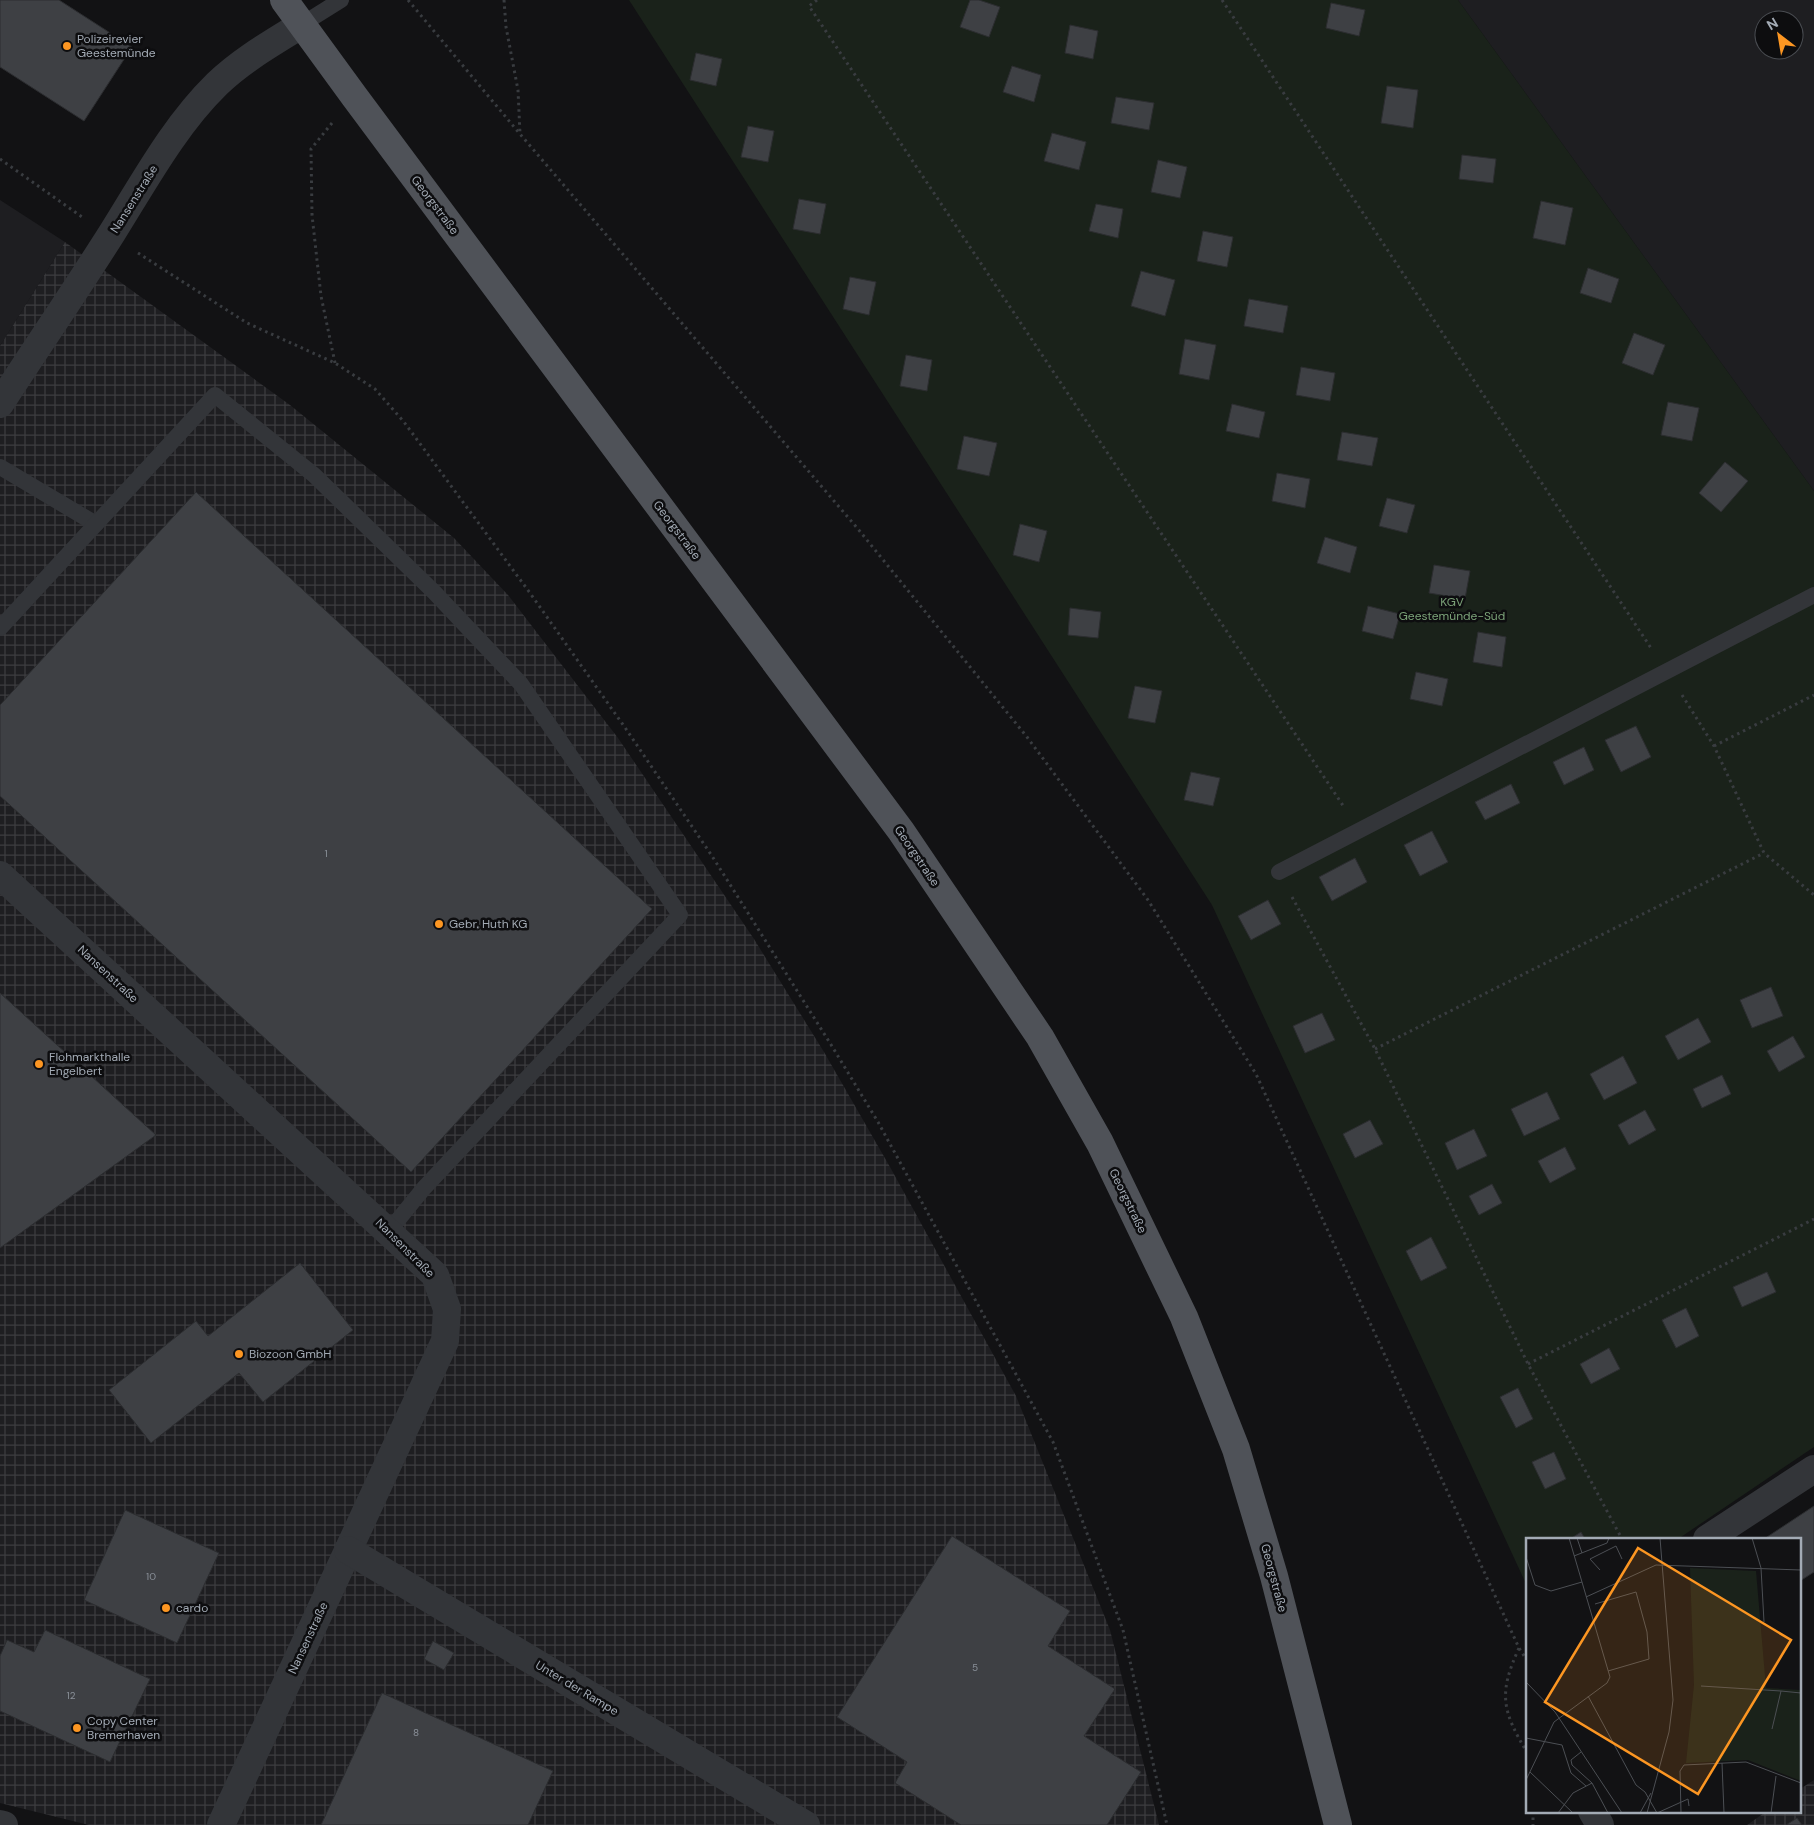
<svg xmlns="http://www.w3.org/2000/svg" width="1814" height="1825" font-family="'DM Sans',sans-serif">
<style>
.built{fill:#1e1e21;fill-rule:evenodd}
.industrial{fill:url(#industrial-grid)}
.garden{fill:#1a221a}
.building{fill:#3e4044;stroke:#2c2d30}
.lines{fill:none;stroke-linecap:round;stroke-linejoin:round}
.path{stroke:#393c40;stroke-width:3;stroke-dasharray:2.5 4;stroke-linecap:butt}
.service{stroke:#333539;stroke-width:16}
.minor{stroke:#333539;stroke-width:28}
.primary{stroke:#4f5258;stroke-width:28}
.poi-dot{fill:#fc9622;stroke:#0d0d0f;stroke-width:2}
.labels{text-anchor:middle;stroke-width:5;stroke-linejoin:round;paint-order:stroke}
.number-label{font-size:10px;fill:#8a9099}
.poi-label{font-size:12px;fill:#a3abb5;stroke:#0d0d0f;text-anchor:start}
.street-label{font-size:12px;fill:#a3abb5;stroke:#0d0d0f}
.park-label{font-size:12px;fill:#7ba278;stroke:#0d0d0f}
.inset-road{fill:none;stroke:#4c4f54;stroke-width:1}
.view{fill:#fc9622;fill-opacity:0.15;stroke:#fc9622;stroke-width:2.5}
.inset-edge{fill:none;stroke:#a3abb5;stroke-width:2.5}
</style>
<defs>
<pattern id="industrial-grid" width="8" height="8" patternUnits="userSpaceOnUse" patternTransform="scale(1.25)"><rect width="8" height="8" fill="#1e1e21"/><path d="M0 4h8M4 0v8" fill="none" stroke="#3c3c3f"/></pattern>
</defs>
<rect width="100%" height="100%" fill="#121214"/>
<!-- built -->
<g class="built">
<path d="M1458,0H1814V491ZM1764,20H1794V50H1764Z"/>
<polygon points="0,200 65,242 0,346"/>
</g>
<!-- industrial -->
<g class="industrial">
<polygon points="65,242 290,405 454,538 508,595 618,738 754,939 824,1052 890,1167 1016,1396 1110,1630 1159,1825 89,1825 0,1803 0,346"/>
<polygon points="1814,1780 1814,1825 1747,1825 1767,1811 1800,1811 1800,1789"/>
</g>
<!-- garden -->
<polygon class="garden" points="629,0 1458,0 1814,491 1814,1447 1678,1539 1528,1539 1528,1588 1212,905"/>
<!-- building -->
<g class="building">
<polygon points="0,0 59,0 132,47 84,121 0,67"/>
<polygon points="970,0 979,0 1000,7 989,37 960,27"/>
<polygon points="1331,3 1365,10 1359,36 1326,28"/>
<polygon points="1070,25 1098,31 1093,59 1065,53"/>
<polygon points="696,53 722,59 716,86 690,80"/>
<polygon points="1012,66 1041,75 1034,102 1003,92"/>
<polygon points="1387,86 1418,90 1413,128 1381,123"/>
<polygon points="1116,97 1154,103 1149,130 1111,123"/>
<polygon points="748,126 774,131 768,162 741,157"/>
<polygon points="1052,133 1086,142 1079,170 1044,161"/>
<polygon points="1462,155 1496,159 1493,183 1459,179"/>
<polygon points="1158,160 1187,167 1180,198 1151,192"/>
<polygon points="799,199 826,204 820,234 793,229"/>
<polygon points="1541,201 1573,208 1565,245 1533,238"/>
<polygon points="1096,204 1123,209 1118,238 1089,231"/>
<polygon points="1203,231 1233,237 1227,267 1197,261"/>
<polygon points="1588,268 1619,279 1611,303 1580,293"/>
<polygon points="1141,271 1175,280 1165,316 1131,306"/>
<polygon points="850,277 876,282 869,315 843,309"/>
<polygon points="1249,299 1288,306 1283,333 1244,326"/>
<polygon points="1634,333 1665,345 1653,375 1622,363"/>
<polygon points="1185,339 1216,345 1209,380 1179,374"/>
<polygon points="906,355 932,360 927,391 900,386"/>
<polygon points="1301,367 1335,373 1330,401 1296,395"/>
<polygon points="1668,402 1699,408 1692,441 1661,435"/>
<polygon points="1232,404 1265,412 1259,438 1226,431"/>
<polygon points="1342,432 1378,438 1372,466 1337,460"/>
<polygon points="964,436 997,443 989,476 957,469"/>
<polygon points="1725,462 1748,481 1721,512 1699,493"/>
<polygon points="1277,473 1310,479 1305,508 1272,501"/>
<polygon points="196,492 652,909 411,1172 0,796 0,705"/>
<polygon points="1387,498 1415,505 1407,533 1379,526"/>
<polygon points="1020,524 1047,531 1039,562 1013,555"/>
<polygon points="1325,537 1357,547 1350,573 1317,563"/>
<polygon points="1434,565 1470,571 1465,599 1429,593"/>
<polygon points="1368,606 1400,614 1393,639 1362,631"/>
<polygon points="1070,608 1101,612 1098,638 1068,635"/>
<polygon points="1478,632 1506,637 1502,667 1473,662"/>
<polygon points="1416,672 1448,679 1442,706 1410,699"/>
<polygon points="1135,686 1162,691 1155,723 1128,718"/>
<polygon points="1636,726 1651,757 1621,772 1605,740"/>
<polygon points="1584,747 1594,770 1564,785 1553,762"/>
<polygon points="1191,772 1220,778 1213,806 1184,800"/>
<polygon points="1511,784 1520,803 1485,820 1475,802"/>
<polygon points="1432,831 1448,862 1420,876 1404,845"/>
<polygon points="1355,858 1367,882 1332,901 1319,877"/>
<polygon points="1268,900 1281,924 1251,940 1238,916"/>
<polygon points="1771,987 1783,1016 1752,1028 1740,1000"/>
<polygon points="0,993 156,1135 0,1248"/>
<polygon points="1322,1013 1335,1040 1305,1053 1293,1026"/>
<polygon points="1698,1018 1711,1042 1678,1060 1665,1036"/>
<polygon points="1793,1036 1805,1057 1779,1072 1767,1051"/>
<polygon points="1623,1056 1637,1083 1604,1100 1590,1074"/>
<polygon points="1722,1075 1731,1094 1702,1108 1693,1089"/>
<polygon points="1547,1092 1560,1119 1524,1136 1511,1109"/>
<polygon points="1645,1110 1656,1130 1629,1145 1618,1125"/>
<polygon points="1370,1120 1383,1144 1355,1158 1343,1134"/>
<polygon points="1474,1129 1487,1156 1457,1170 1445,1143"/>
<polygon points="1565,1147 1576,1169 1550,1183 1538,1161"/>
<polygon points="1492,1184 1502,1203 1479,1215 1469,1196"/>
<polygon points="1431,1237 1447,1268 1421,1281 1406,1251"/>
<polygon points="300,1263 353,1330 263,1402 239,1373 151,1443 109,1390 196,1321 208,1336"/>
<polygon points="1767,1272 1776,1292 1742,1307 1733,1287"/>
<polygon points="1686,1308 1699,1336 1676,1348 1662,1320"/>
<polygon points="1609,1348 1620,1369 1591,1384 1580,1364"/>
<polygon points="1518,1388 1533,1419 1516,1428 1500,1397"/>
<polygon points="1554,1452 1566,1479 1545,1489 1532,1462"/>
<polygon points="1814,1506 1814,1572 1800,1581 1800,1539 1764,1539"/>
<polygon points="125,1510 219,1553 177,1643 84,1600"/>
<polygon points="1581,1532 1585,1539 1570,1539"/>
<polygon points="952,1536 1070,1611 1048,1646 1115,1689 1084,1736 1141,1772 1107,1825 961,1825 895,1783 907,1762 837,1717"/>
<polygon points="45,1630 150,1679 110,1762 0,1711 0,1656 7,1640 34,1652"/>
<polygon points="433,1641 454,1653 444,1670 424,1659"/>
<polygon points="382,1693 553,1771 528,1825 321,1825"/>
<polygon points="1797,1818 1802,1825 1786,1825"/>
</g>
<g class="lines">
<!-- path -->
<g class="path">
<polyline points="408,0 520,134 858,529 1027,737 1148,900 1256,1074 1519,1648 1528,1662"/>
<polyline points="504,0 506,27 518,90 520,134"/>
<polyline points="817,0 809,6 1344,807"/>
<polyline points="1222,0 1651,648"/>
<polyline points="332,123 311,149 312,215 321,296 335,363"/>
<polyline points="0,159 82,217"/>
<polyline points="138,253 247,323 335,363 375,389 404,422 530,593 626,729 712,856 830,1043 878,1122 1053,1442 1123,1630 1167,1825"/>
<polyline points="1682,695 1714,746 1764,853 1814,895"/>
<polyline points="1714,746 1814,695"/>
<polyline points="1292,897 1375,1049 1528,1364 1622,1539"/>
<polyline points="1375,1049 1764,853"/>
<polyline points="1528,1364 1814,1219"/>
<path d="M1519,1648C1498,1694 1502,1711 1528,1754"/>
<polyline points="1533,1811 1533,1825"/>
</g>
<!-- service -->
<g class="service">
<polyline points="301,25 341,0"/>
<polyline points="0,467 96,524"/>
<polyline points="0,628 215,395 314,475 434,592 521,684 680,915 424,1188 389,1231"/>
<polyline points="1279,872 1814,595"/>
</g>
<!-- minor -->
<g class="minor">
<path d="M0,404C37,347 76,290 112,233C144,182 174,126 217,84C242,60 272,43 301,25"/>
<polyline points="0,875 435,1275 447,1309 445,1341 221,1825"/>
<polyline points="1707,1539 1814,1469"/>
<polyline points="348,1550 806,1825"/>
<polyline points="1592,1811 1600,1825"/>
<polyline points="0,1824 4,1825"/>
</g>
<!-- primary -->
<polyline class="primary" points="284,0 354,96 901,831 1040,1037 1100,1143 1184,1317 1236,1449 1274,1576 1338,1825"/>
</g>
<!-- markers -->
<g class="poi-dot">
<circle cx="67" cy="46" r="5"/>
<circle cx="439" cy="924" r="5"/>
<circle cx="39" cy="1064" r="5"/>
<circle cx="239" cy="1354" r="5"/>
<circle cx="166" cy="1608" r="5"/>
<circle cx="77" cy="1728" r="5"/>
</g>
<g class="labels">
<!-- number labels -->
<g class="number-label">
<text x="326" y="857">1</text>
<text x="151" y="1580">10</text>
<text x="975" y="1671">5</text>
<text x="71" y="1699">12</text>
<text x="416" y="1736">8</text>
</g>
<!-- poi labels -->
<g class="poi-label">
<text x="77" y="43">Polizeirevier<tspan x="77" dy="14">Geestemünde</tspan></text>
<text x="449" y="928">Gebr. Huth KG</text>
<text x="49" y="1061">Flohmarkthalle<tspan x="49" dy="14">Engelbert</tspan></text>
<text x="249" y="1358">Biozoon GmbH</text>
<text x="176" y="1612">cardo</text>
<text x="87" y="1725">Copy Center<tspan x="87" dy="14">Bremerhaven</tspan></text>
</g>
<!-- street labels -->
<g class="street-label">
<text transform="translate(134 199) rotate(-58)" y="4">Nansenstraße</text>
<text transform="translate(435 205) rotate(53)" y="4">Georgstraße</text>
<text transform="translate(677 530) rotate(53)" y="4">Georgstraße</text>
<text transform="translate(917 856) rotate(56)" y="4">Georgstraße</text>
<text transform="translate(108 974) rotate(43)" y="4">Nansenstraße</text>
<text transform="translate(1128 1201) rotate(64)" y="4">Georgstraße</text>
<text transform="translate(405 1248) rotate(45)" y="4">Nansenstraße</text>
<text transform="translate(1274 1578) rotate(75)" y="4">Georgstraße</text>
<text transform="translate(308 1638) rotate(-65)" y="4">Nansenstraße</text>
<text transform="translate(577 1688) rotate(31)" y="4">Unter der Rampe</text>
</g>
<!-- park labels -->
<g class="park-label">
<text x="1452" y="606">KGV<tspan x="1452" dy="14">Geestemünde-Süd</tspan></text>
</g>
</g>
<!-- overview -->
<g transform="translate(1526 1538)">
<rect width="275" height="275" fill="#121214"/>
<path d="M164,30L230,33L240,150L275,152V243L222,222L160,225L168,147Z" fill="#1a221a"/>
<path class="inset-road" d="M51,0L56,15M226,0L235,30L238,84M48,18L81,5L83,0M0,19L9,47L25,53L56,44M74,32L64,21L90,8L96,21M60,59L130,27L275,32M69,66L110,54L121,94L123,121L82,133M0,144L29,174L96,275M175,148L255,153M62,158L110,247L119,254L131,275M246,191L255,153L275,155M0,200L36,207L45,235L60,248M55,214L45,222L46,227L66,245L82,275M196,225L198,275M4,234L47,275M0,242L28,184L81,145L84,139L43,0M32,275L47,255L66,245M114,275L125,255M121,275L143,194L147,162L134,0M131,275L162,261L163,268M155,275L154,233L158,227L220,224L275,245M245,275L250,238"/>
<path class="view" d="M112,10L265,102L172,256L19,164Z"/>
<rect width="275" height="275" class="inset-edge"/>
</g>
<!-- north arrow -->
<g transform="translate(1779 35) rotate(329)"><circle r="24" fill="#0d0d0f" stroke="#494c51"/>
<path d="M0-4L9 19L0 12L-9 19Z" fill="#fc9622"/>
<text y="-8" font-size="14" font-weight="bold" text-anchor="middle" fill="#a3abb5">N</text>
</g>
</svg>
